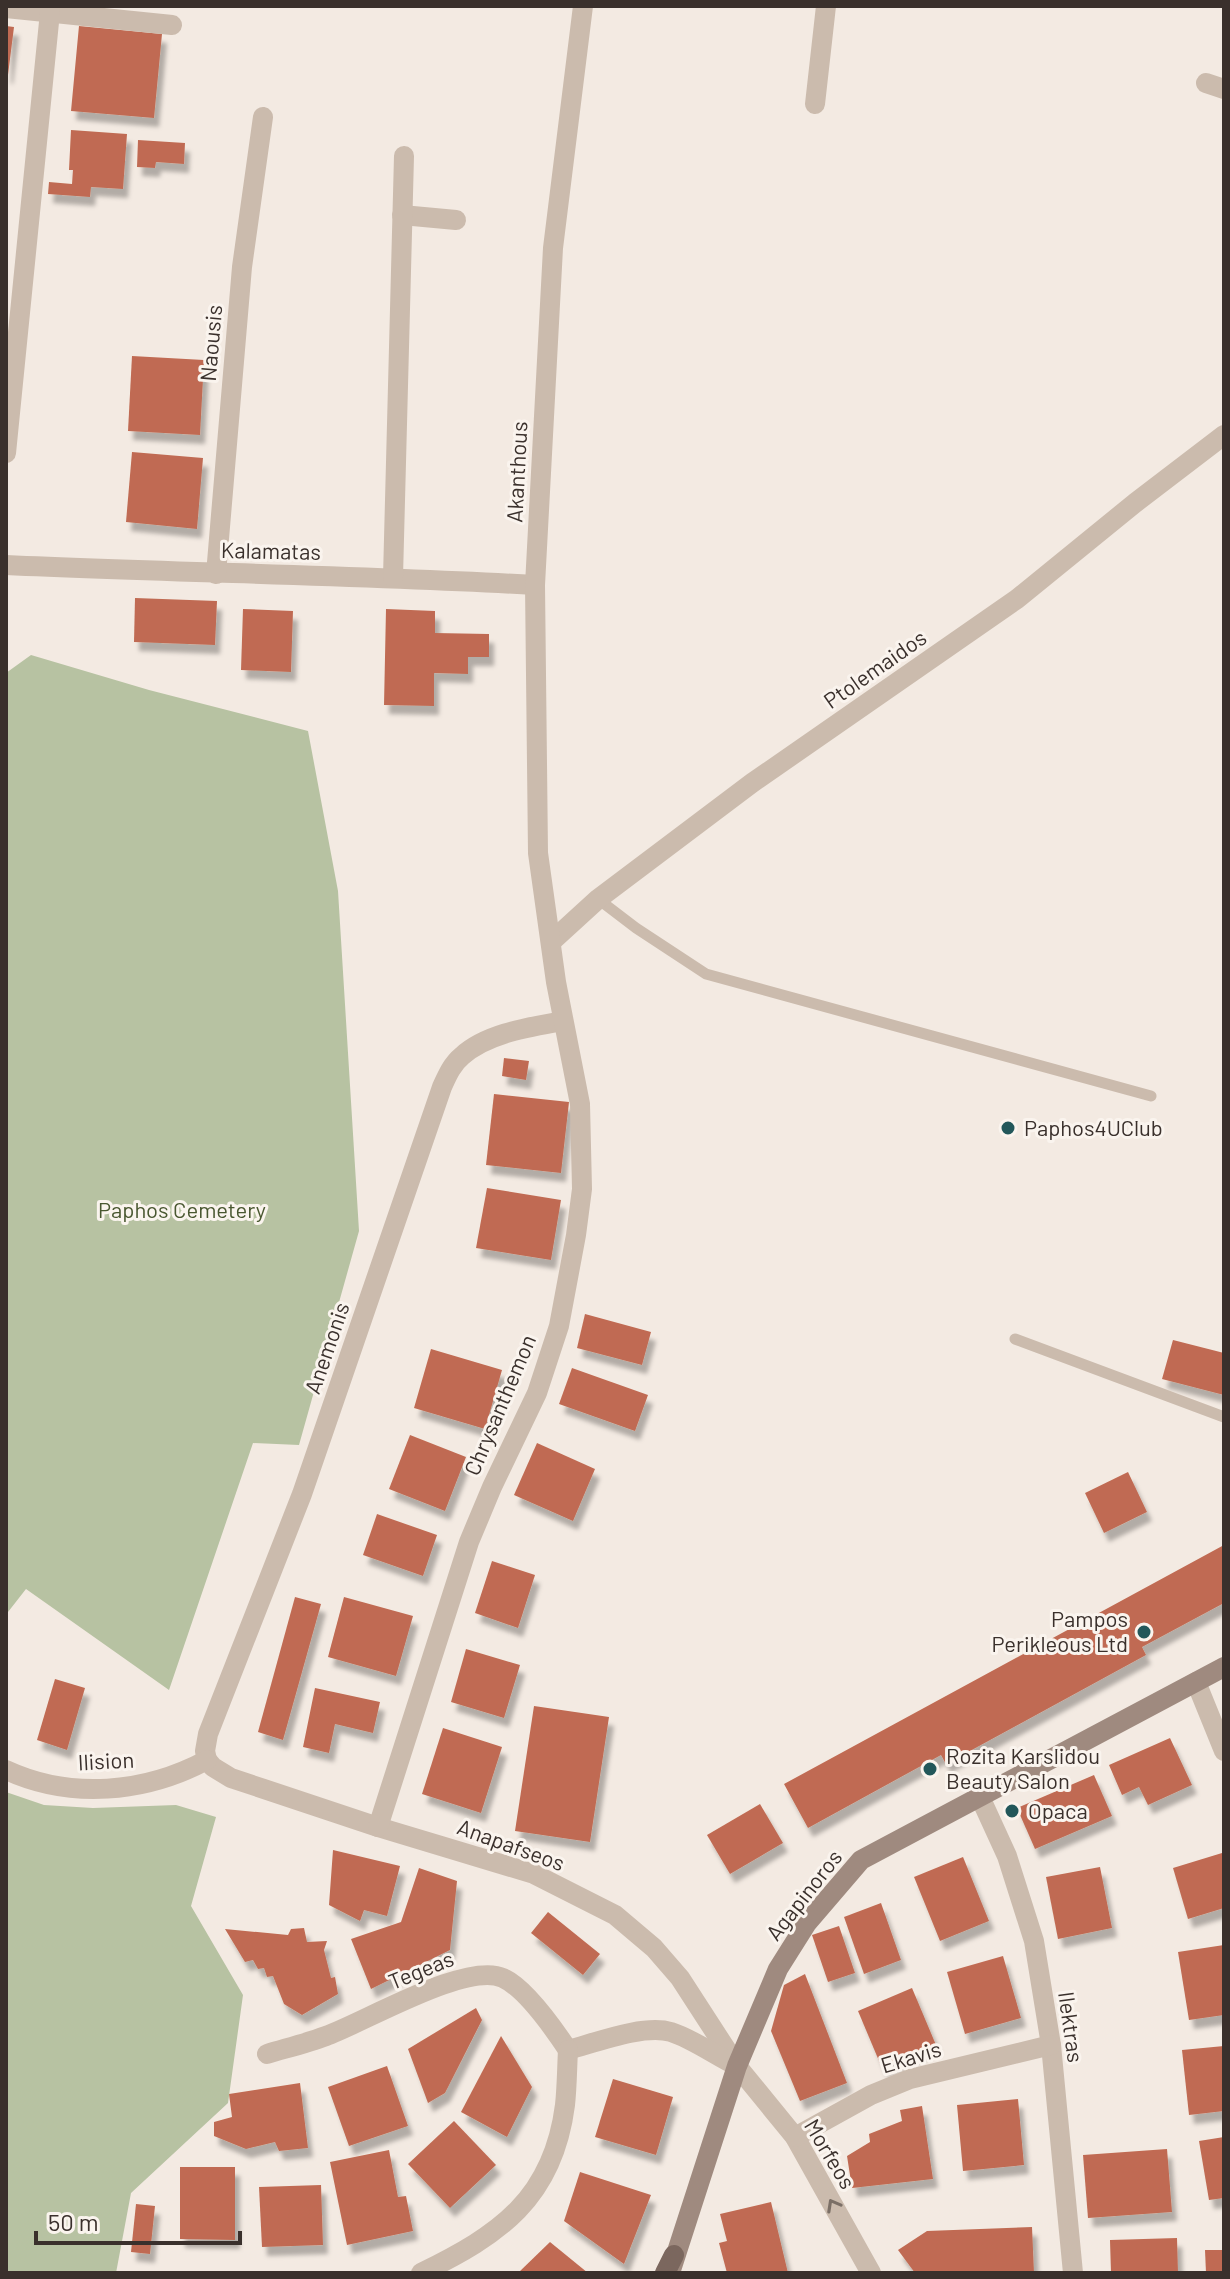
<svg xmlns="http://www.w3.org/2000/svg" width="1230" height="2279" font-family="Barlow,sans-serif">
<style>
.green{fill:#b7c2a2}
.building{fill:#c06b52;filter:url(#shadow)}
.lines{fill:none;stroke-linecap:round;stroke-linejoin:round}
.service{stroke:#cbbbad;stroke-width:11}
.minor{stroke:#cbbbad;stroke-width:20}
.secondary{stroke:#9f8a7f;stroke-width:20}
.primary{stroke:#7b675e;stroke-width:20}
.oneway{stroke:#7b6f66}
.poi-dot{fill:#22575a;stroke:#faf4ee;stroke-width:3}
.labels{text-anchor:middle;stroke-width:6;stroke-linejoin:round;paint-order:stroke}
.street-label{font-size:22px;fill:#3a302c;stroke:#faf4ee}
.poi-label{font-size:22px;fill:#3a302c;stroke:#faf4ee;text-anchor:start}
.park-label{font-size:22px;fill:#495730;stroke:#faf4ee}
</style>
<defs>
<filter id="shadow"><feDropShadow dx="5" dy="9" stdDeviation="2" flood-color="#0004"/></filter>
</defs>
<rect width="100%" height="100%" fill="#f3eae2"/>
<!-- green -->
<g class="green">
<polygon points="31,655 149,690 308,731 338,891 359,1231 299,1445 253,1443 169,1690 26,1589 8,1612 6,1610 6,673"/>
<polygon points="6,1792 44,1805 93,1808 176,1805 216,1817 191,1906 243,1995 228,2103 131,2193 116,2273 6,2273"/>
</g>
<!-- building -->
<g class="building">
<polygon points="6,26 14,27 8,75 6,75"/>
<polygon points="79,26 162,34 154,118 71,111"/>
<polygon points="71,130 127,134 123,189 91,187 90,197 48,194 49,182 72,184 73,170 69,170"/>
<polygon points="138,140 185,143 184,164 156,162 155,168 137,167"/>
<polygon points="132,356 204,360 200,435 128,431"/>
<polygon points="132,452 203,458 197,529 126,522"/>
<polygon points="135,598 217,601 215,645 134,642"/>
<polygon points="243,609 293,611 291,672 241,670"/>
<polygon points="386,609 435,611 435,633 489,634 489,657 468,657 468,674 434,673 434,706 384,705"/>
<polygon points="504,1058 529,1061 526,1080 502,1076"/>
<polygon points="494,1094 569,1102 561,1173 486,1165"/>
<polygon points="487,1188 561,1200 551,1260 476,1248"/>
<polygon points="585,1314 651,1332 642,1365 577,1348"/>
<polygon points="1173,1340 1224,1353 1224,1395 1162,1379"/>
<polygon points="431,1349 502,1370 485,1429 414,1408"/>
<polygon points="572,1368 648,1395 635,1431 559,1404"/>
<polygon points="410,1435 466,1457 445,1511 389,1489"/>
<polygon points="537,1443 595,1469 573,1521 514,1495"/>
<polygon points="1128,1472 1147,1512 1104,1533 1085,1493"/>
<polygon points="377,1514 437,1535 423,1576 363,1555"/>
<polygon points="1224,1545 1224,1603 1142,1647 1146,1655 946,1764 941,1755 808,1828 784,1784"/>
<polygon points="492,1561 535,1575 518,1628 475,1613"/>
<polygon points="295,1597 321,1604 283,1740 258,1732"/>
<polygon points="344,1597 413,1616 396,1676 328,1657"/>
<polygon points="466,1649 520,1665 504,1718 451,1702"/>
<polygon points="55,1679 85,1688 67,1750 37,1740"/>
<polygon points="315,1688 380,1702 373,1733 335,1724 329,1753 303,1747"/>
<polygon points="534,1706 609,1717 590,1842 515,1831"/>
<polygon points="443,1728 502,1747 481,1813 422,1794"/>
<polygon points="1170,1738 1192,1785 1148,1805 1139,1787 1122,1795 1109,1765"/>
<polygon points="1094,1775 1112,1816 1035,1849 1017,1808"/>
<polygon points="760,1804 783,1843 730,1874 707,1835"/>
<polygon points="333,1850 400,1866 387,1916 364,1910 360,1921 329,1905"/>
<polygon points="1222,1853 1224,1908 1188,1919 1173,1868"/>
<polygon points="963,1857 989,1921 940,1941 914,1877"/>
<polygon points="1100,1867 1112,1928 1058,1939 1046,1877"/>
<polygon points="419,1868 457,1881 450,1950 371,1989 351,1939 401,1922"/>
<polygon points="881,1903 901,1960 864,1974 844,1917"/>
<polygon points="548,1912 600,1954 583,1975 531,1933"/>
<polygon points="839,1926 855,1973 828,1982 812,1935"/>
<polygon points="304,1928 307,1942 327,1941 324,1950 331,1978 335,1977 338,1994 302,2015 284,2004 273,1976 267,1977 264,1968 258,1969 253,1960 245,1962 225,1929 288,1935 291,1929"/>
<polygon points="1224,1945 1224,2015 1189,2020 1178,1952"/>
<polygon points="1003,1956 1021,2018 965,2034 947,1972"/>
<polygon points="805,1974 847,2083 800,2101 771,2031 784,1985"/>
<polygon points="912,1988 936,2045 882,2068 858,2011"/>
<polygon points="476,2008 482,2020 445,2093 428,2103 408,2049"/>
<polygon points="501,2036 532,2087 507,2137 461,2112"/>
<polygon points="1224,2046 1224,2111 1189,2115 1182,2050"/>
<polygon points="387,2066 408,2126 349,2146 328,2087"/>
<polygon points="613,2079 673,2097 656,2155 595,2137"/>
<polygon points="300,2083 308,2148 279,2151 275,2142 246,2149 214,2136 214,2122 232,2117 229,2094"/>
<polygon points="1018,2099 1024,2165 963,2171 957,2105"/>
<polygon points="922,2106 933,2179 852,2188 847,2156 870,2142 869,2134 902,2121 900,2110"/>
<polygon points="454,2121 496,2165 450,2208 408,2164"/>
<polygon points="1224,2137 1224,2198 1209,2200 1199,2141"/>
<polygon points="1167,2149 1172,2212 1088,2218 1083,2155"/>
<polygon points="389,2150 398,2197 406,2196 413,2231 347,2245 330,2162"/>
<polygon points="180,2167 235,2167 235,2240 180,2239"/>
<polygon points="580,2172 651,2195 624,2264 564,2221"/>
<polygon points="321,2185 323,2245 262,2247 259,2187"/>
<polygon points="771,2202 788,2273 727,2273 719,2243 727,2241 720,2214"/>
<polygon points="136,2204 155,2206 150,2254 131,2252"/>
<polygon points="1032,2227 1034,2273 915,2273 898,2250 927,2231"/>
<polygon points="1177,2238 1178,2273 1111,2273 1110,2240"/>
<polygon points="550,2242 588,2273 518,2273"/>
<polygon points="1205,2250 1224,2250 1224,2273 1206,2273"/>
</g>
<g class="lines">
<!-- service -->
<g class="service">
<polyline points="598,899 636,928 706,974 1151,1096"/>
<polyline points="1015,1339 1224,1417"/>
</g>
<!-- minor -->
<g class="minor">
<polyline points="6,8 172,25"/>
<polyline points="1206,83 1224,89"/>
<polyline points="815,104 826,6"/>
<polyline points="402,215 456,220"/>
<polyline points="6,453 50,12"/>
<path d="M6,565C182,573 359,575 535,585"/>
<polyline points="216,574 242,267 263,117"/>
<polyline points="393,577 404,156"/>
<polyline points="552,941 598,899 752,783 1017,599 1135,503 1224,435"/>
<polyline points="1196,1682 1224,1751"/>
<polyline points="207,1760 213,1767 231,1778 378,1827 534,1874 615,1915 654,1948 680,1978 737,2066 795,2137 871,2273"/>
<path d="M207,1760L205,1751L208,1734L302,1494L442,1087C447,1076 452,1064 462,1056C487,1033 531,1027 563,1021"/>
<path d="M6,1770C71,1800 145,1793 207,1760"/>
<polyline points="980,1797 1007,1856 1034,1941 1051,2045 1073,2273"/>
<polyline points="378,1827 469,1542 492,1487 537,1393 559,1326 576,1235 582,1189 580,1104 556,982 538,853 535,585 553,248 583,6"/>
<path d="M568,2050C595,2043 643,2024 671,2032C693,2039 716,2056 737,2066"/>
<path d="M267,2054C287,2048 307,2043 326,2036C365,2022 467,1961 503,1978C525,1988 554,2029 568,2050"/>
<polyline points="795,2137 871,2095 910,2079 1051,2045"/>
<path d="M421,2273C499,2235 553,2199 565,2105C567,2087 567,2068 568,2050"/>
</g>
<!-- secondary -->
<polyline class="secondary" points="671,2270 737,2066 778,1969 807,1923 861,1860 1224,1667"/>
<!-- primary -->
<polyline class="primary" points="665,2273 674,2255"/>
</g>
<!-- one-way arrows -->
<defs><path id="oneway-chevron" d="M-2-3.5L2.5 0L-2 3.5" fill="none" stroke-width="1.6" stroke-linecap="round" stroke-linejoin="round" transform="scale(2)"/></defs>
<use class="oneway" href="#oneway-chevron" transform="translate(833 2205) rotate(-119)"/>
<!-- markers -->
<g class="poi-dot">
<circle cx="1008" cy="1128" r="8"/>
<circle cx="1144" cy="1632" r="8"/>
<circle cx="930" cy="1769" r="8"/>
<circle cx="1012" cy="1811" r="8"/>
</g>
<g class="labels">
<!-- street labels -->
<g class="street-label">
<text transform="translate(211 343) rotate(-85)" y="8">Naousis</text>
<text transform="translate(517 472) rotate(-87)" y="8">Akanthous</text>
<text transform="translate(271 551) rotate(1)" y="8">Kalamatas</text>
<text transform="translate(875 669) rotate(-35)" y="8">Ptolemaidos</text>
<text transform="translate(327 1348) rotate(-71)" y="8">Anemonis</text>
<text transform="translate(500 1405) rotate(-67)" y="8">Chrysanthemon</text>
<text transform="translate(106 1761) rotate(-3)" y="8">Ilision</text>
<text transform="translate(511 1845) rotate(20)" y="8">Anapafseos</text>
<text transform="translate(804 1895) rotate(-52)" y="8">Agapinoros</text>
<text transform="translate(421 1970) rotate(-22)" y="8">Tegeas</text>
<text transform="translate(1071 2027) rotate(82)" y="8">Ilektras</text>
<text transform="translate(911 2057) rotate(-17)" y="8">Ekavis</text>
<text transform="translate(830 2154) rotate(59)" y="8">Morfeos</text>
</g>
<!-- poi labels -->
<g class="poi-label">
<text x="1024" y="1136">Paphos4UClub</text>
<text x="1128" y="1627" text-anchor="end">Pampos<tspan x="1128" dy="25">Perikleous Ltd</tspan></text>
<text x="946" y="1764">Rozita Karslidou<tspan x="946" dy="25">Beauty Salon</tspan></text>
<text x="1028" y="1819">Opaca</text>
</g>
<!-- park labels -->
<g class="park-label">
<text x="182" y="1218">Paphos Cemetery</text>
</g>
</g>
<!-- border -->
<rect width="1230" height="2279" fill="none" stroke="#3a302c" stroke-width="16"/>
<!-- scale -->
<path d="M36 2231v12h204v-12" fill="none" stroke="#3a302c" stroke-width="4"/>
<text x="48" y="2231" font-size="24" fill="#3a302c" stroke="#faf4ee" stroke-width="6" paint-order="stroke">50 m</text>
</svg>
